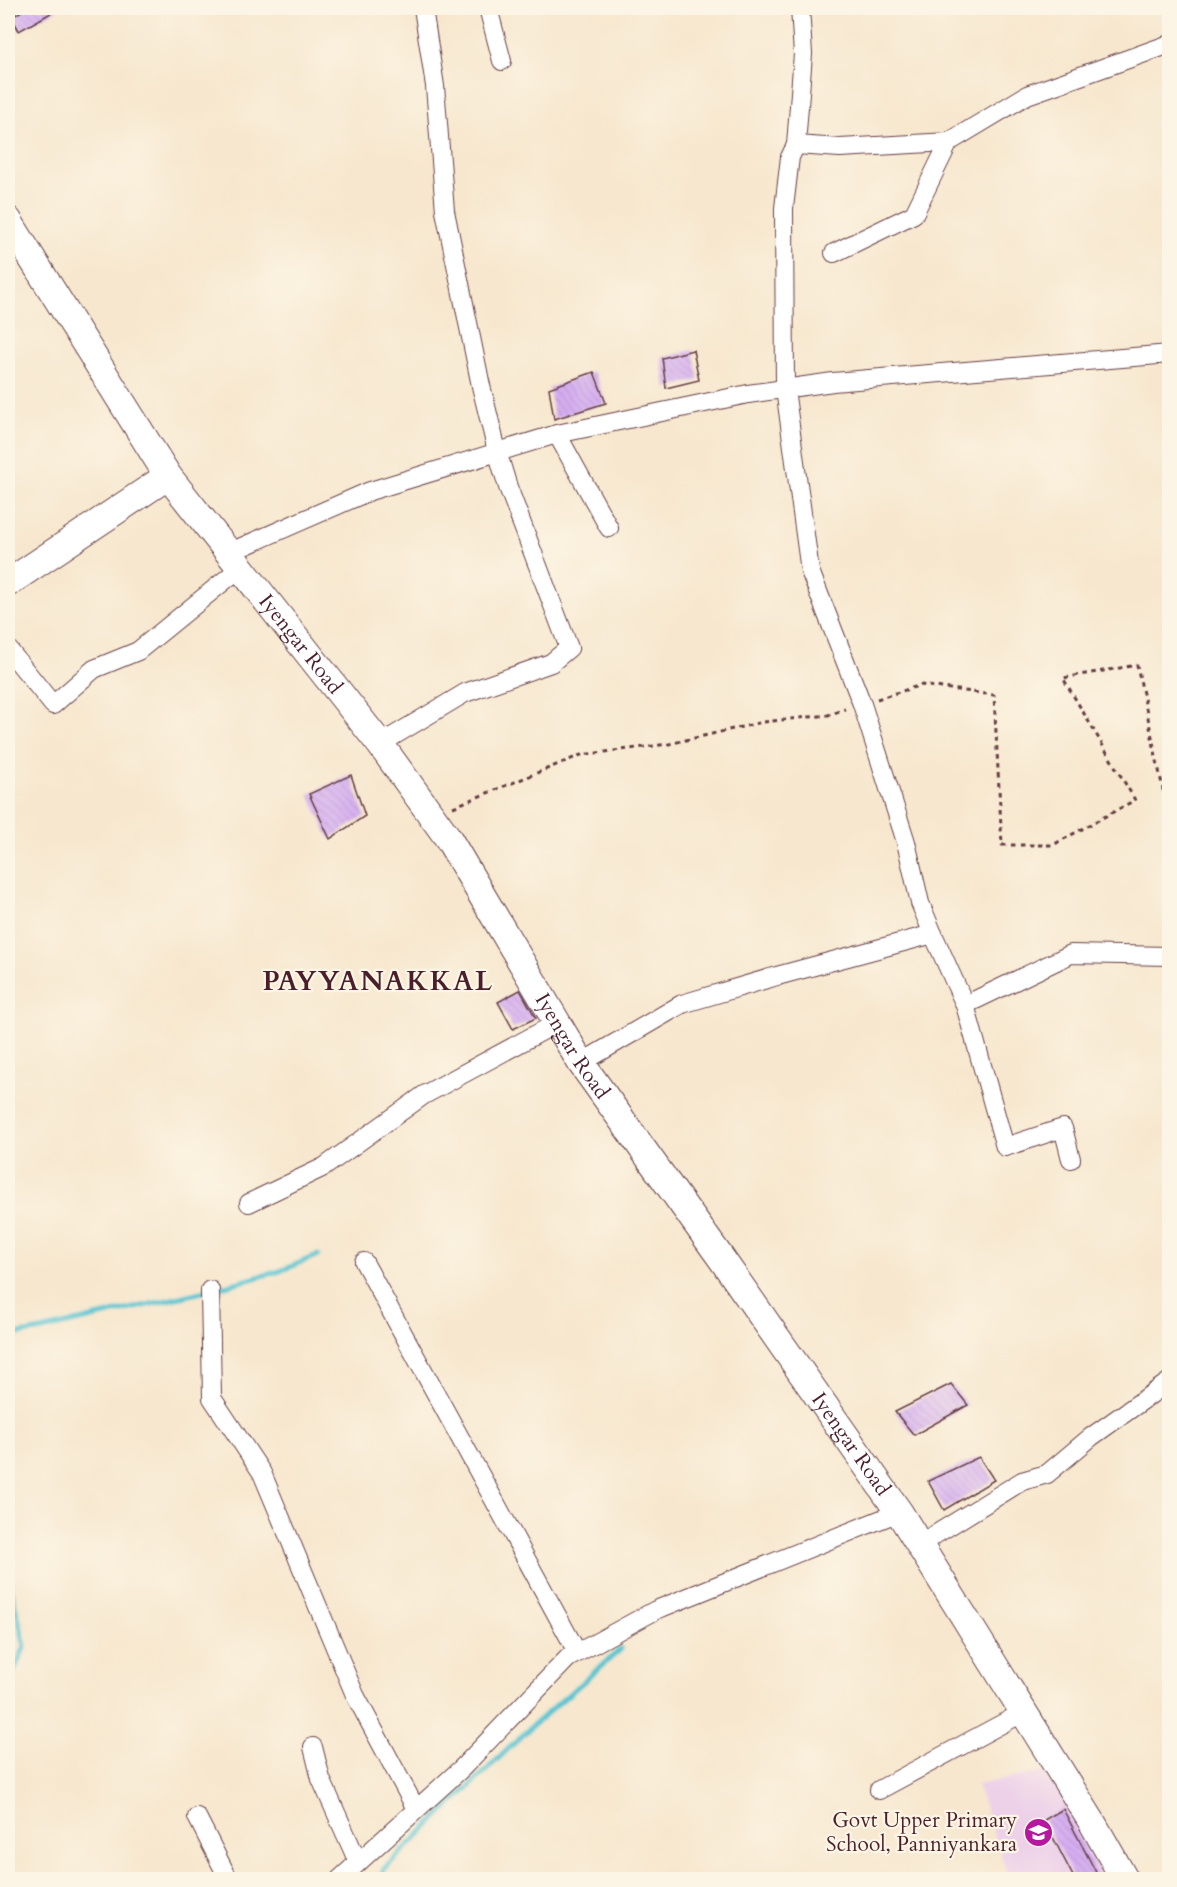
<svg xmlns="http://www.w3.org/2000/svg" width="1177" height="1887" font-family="Cardo,serif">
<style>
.built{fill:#edd1e9}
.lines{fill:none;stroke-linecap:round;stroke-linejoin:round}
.stream{stroke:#58c4d2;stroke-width:5}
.building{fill:url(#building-back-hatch)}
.minor-casing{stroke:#643d43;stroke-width:20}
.secondary-casing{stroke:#643d43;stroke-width:29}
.path{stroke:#643d43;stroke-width:3;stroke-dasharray:4.5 4.5;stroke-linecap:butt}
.minor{stroke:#fff;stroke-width:18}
.secondary{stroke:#fff;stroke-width:27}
.labels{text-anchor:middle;stroke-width:4.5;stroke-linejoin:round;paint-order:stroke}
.street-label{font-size:21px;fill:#4a1f2b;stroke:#fcf5e5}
.poi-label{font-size:21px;fill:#4a1f2b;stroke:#fcf5e5;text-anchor:end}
.district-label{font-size:27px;font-weight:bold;letter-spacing:1.5px;fill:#4a1f2b;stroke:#fcf5e5}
</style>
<defs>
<pattern id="building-back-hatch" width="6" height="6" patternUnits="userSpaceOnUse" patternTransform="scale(1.5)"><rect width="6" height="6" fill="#d6aef2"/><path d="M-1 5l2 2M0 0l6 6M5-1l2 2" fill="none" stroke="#b995d0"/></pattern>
</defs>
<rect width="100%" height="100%" fill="#fcf5e5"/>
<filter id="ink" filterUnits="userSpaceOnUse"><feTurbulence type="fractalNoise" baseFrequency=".0167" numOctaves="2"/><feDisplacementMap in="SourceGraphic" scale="12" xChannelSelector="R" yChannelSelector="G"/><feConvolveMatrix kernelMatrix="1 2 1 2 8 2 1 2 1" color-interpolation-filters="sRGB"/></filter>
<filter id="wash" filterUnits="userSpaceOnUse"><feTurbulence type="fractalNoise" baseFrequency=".008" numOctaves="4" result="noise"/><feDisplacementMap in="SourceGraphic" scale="24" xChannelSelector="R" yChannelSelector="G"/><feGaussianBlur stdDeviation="1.35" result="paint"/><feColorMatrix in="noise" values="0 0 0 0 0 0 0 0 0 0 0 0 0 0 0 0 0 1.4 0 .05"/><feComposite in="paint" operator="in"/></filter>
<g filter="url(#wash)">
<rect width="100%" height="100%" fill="#f7e7ce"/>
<!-- built -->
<polygon class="built" points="1050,1770 1108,1879 1009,1879 977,1785"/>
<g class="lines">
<!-- stream -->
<g class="stream">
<polyline points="8,1336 42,1330 210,1290 280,1271 318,1255"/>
<polyline points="8,1575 25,1646 13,1673 8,1674"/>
<polyline points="379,1880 384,1869 532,1726 621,1649"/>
</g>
</g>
<g id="blocks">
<!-- building -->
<g class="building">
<polygon points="26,8 60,8 19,31 12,17"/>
<polygon points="693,350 699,380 666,388 662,358"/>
<polygon points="594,372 606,403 554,419 549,388"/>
<polygon points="351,775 365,816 330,839 309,794"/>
<polygon points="520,990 536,1018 513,1029 498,1002"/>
<polygon points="951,1384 968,1405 914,1435 895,1412"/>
<polygon points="979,1457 994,1480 944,1510 928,1481"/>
<polygon points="1063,1809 1100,1880 1075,1880 1044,1820"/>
</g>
</g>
</g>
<g filter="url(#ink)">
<use href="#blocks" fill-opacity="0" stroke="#643d43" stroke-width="1.5"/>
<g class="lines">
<defs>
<g id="minor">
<polyline points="488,8 502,61"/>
<polyline points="800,8 803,54 796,145 790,157 784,208 785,389 810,571 862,704 906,842 920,903 933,934"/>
<polyline points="796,145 840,148 949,142"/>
<polyline points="834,253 914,214 949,142 1027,95 1170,44"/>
<polyline points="557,434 609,528"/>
<polyline points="228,553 370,491 557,434 748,394 833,382 1170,354"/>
<polyline points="8,649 53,705 94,669 138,651 240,568"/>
<polyline points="380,744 465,693 551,663 569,648 508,487 497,451 481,386 445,211 435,86 423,8"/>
<polyline points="965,1005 1005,1147 1063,1128 1071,1159"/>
<polyline points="581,1063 682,1004 777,976 933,934 965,1005 1071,954 1170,956"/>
<polyline points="249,1203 324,1167 424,1095 557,1023"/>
<polyline points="364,1262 577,1652"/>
<polyline points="210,1290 212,1398 262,1473 355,1695 416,1809"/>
<polyline points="920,1544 1022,1481 1047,1474 1091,1437 1170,1381"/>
<polyline points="313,1747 321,1779 358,1862"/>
<polyline points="879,1790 1024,1712"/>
<polyline points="197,1817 229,1880"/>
<polyline points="339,1880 462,1768 568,1658 656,1610 899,1512"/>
</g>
<g id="secondary">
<path id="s1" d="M8,220L168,476L380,744L448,838L581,1063L721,1258L899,1512L1092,1822L1125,1880"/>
<polyline points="8,583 168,476"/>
</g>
</defs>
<!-- minor casing -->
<use href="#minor" class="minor-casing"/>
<!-- secondary casing -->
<use href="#secondary" class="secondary-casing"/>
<!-- path -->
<g class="path">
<polyline points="877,699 921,685 994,695 1002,845 1053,845 1135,800 1063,678 1137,665 1165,799 1170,810"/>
<polyline points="453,807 581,755 669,744 763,722 828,715 845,709"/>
</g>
<!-- minor -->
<use href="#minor" class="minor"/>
<!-- secondary -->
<use href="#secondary" class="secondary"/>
</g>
</g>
<!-- icons -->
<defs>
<symbol id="school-disc" viewBox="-11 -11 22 22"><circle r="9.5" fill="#b5179e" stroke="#fcf5e5"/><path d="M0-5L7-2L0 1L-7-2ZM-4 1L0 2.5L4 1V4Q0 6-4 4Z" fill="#fff"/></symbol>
</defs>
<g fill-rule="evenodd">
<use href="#school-disc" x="1022" y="1816" width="33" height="33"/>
</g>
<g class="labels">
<!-- street labels -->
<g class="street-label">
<text dy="7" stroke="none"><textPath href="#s1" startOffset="516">Iyengar Road</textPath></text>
<text dy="7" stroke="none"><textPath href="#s1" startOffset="1002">Iyengar Road</textPath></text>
<text dy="7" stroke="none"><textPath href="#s1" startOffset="1488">Iyengar Road</textPath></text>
</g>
<!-- poi labels -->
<g class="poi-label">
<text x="1017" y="1827">Govt Upper Primary<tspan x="1017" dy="24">School, Panniyankara</tspan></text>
</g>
<!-- district labels -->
<g class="district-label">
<text x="378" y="990">PAYYANAKKAL</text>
</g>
</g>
<!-- margin -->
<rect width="1177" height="1887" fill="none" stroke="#fcf5e5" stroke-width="30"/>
</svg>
